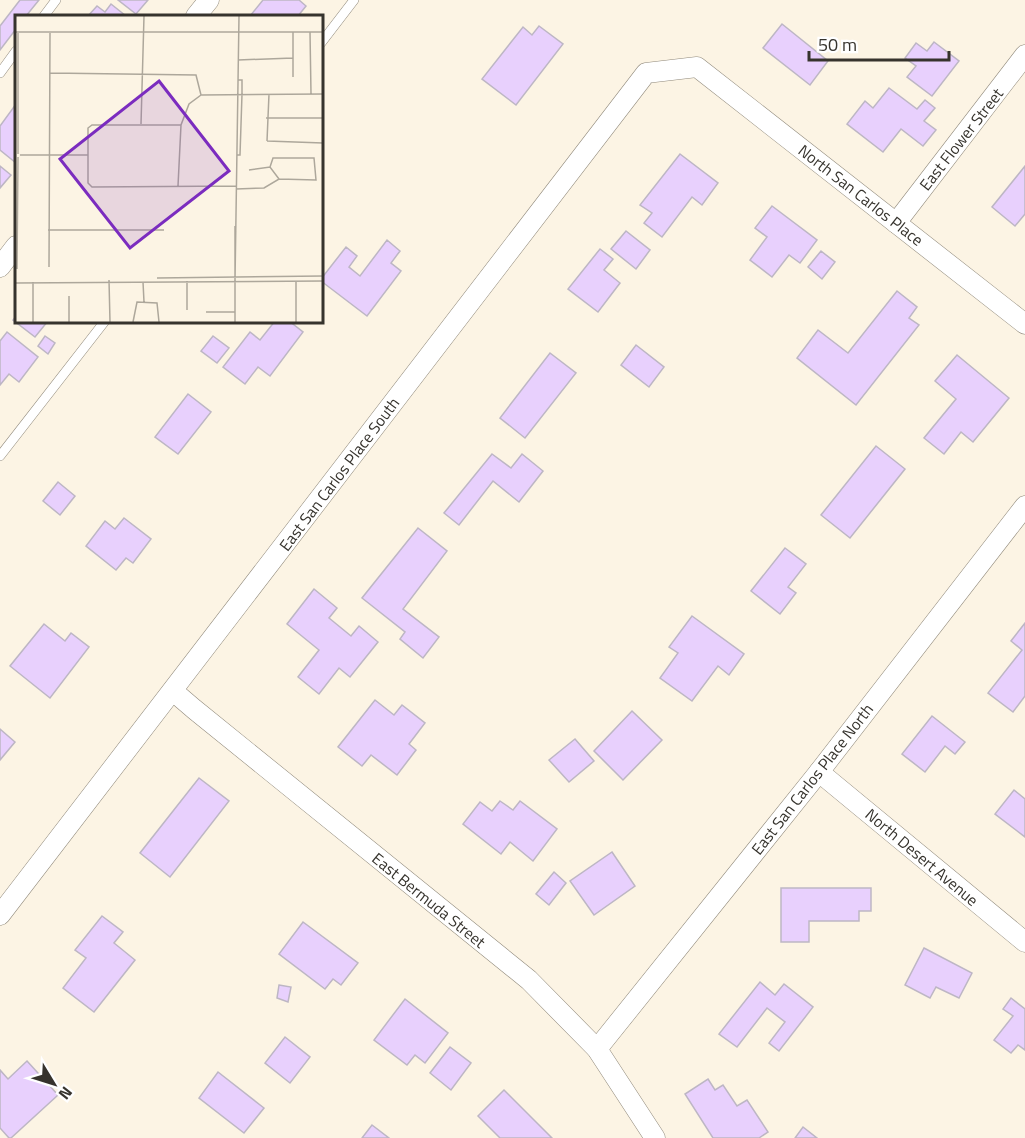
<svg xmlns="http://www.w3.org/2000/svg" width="1025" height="1138" font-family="'Titillium Web',sans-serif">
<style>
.building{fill:#e8d0fd;stroke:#bdb6c4;stroke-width:1.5}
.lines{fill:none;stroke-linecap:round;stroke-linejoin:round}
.service-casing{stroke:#90897b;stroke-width:10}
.minor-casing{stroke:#90897b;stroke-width:21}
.service{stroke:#fff;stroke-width:9}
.minor{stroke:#fff;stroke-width:20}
.labels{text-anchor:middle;stroke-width:4.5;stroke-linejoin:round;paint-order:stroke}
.street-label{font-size:16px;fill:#36332d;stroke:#fff}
.inset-road{fill:none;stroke:#ada79b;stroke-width:1.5}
.view{fill:#7b2cbf;fill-opacity:0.15;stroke:#7b2cbf;stroke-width:3}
.inset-edge{fill:none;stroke:#36332d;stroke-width:3}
</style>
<rect width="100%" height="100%" fill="#fcf4e4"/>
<!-- building -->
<g class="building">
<polygon points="20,0 39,0 26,16 16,16 16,29 0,50 0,26"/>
<polygon points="118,0 148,0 136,14"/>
<polygon points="263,0 299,0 306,6 298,16 250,16"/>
<polygon points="111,4 126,16 88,16 97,6 105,12"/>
<polygon points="782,24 828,61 810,85 763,48"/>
<polygon points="539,26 563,44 516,105 482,79 523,27 532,35"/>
<polygon points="934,42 959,61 932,96 907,77 916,66 905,58 916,43 927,51"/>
<polygon points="889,88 917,109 925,100 935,108 924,121 936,130 923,146 901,129 883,152 847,124 865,101 873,108"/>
<polygon points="16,104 16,163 0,150 0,126"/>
<polygon points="680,154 718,183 702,205 692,197 662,237 644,223 652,213 640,205"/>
<polygon points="0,166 11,175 0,188"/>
<polygon points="1025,166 1025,214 1015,226 992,207"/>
<polygon points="772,206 817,240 800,263 789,255 772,277 750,260 767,237 755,228"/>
<polygon points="626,231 650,250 636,269 611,249"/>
<polygon points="387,240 400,251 391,263 401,271 367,316 321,281 321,279 346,247 357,256 349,267 360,276"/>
<polygon points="600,249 613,259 604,270 620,283 598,312 568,289"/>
<polygon points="821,251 835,262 822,279 808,267"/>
<polygon points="897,291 917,307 909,318 919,325 856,405 797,358 818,330 848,353"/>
<polygon points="16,316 16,321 48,321 35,337 13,320"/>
<polygon points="275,321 289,321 303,332 270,376 258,367 245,384 223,367 250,332 260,340"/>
<polygon points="7,332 38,357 19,382 9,374 0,385 0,341"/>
<polygon points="45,336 55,343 48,354 38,346"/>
<polygon points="213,336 229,348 217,363 201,351"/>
<polygon points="636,345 664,367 649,387 621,365"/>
<polygon points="550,353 576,373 525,438 500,418"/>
<polygon points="957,355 1009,398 973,442 961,432 944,454 924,438 956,399 935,381"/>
<polygon points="188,394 211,412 178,454 155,437"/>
<polygon points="876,446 905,469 850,538 821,515"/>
<polygon points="492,454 511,468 522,454 543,471 519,502 493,481 459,525 444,513"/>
<polygon points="58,482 75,496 60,515 43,501"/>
<polygon points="124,518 151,539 133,563 126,558 116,570 86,546 105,521 115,529"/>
<polygon points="418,528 447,551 403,609 439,637 423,658 400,639 405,632 362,598"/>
<polygon points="785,548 806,564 788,587 796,593 780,614 751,591"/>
<polygon points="314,589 337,608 329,618 351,636 359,626 378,642 350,677 339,668 319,694 298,677 319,650 287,624"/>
<polygon points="692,616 744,654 729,675 718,666 692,701 660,678 678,653 669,647"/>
<polygon points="1025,623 1025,696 1013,712 988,693 1022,650 1011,641"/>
<polygon points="44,624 65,641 71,633 89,647 50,698 10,666"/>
<polygon points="375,700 394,715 402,705 425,723 409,744 416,750 397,775 371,755 362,766 338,747"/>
<polygon points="632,711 662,740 623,780 594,751"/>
<polygon points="932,716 965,742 955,754 945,746 925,772 902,754"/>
<polygon points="0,729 15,742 0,760"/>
<polygon points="575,739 594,761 569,782 549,760"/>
<polygon points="199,778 229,801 170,877 140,853"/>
<polygon points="1014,790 1025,799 1025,837 995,814"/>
<polygon points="500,801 513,810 520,801 557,829 533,861 510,842 501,854 463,824 480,802 492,811"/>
<polygon points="612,852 635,886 594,915 570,881"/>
<polygon points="554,872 566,883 549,905 536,894"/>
<polygon points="781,888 871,888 871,911 859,911 859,921 809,921 809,942 781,942"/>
<polygon points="102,916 123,932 114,943 135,960 94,1012 63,988 86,958 75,950"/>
<polygon points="303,922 358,963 341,985 333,979 325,989 279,954"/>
<polygon points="924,948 972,973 959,998 936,987 930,998 905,985"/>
<polygon points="760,982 775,995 784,984 813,1007 779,1051 769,1043 785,1022 767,1008 737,1047 719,1034"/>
<polygon points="279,985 291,987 288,1002 277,998"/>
<polygon points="1011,998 1025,1009 1025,1050 1018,1045 1011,1053 994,1040 1013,1016 1003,1009"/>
<polygon points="405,999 448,1033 425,1063 415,1055 407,1065 374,1040"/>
<polygon points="285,1037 310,1057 290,1083 265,1063"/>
<polygon points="450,1047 471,1063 451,1090 430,1073"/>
<polygon points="27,1061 58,1095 11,1138 9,1138 0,1128 0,1070 8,1079"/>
<polygon points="218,1072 264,1108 244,1133 199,1098"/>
<polygon points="708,1079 715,1090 723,1085 737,1106 747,1100 768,1132 759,1138 713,1138 685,1094"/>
<polygon points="504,1090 552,1138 500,1138 478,1116"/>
<polygon points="372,1125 389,1138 362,1138"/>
<polygon points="803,1127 817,1138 795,1138"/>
</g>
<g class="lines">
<defs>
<g id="service">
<polyline points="44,16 56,0"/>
<polyline points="321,43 354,0"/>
<polyline points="0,73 16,51"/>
<polyline points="0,456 105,321"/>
</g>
<g id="minor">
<polyline points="196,16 209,0"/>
<polyline points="896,223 1025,55"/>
<polyline points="0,267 16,246"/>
<polyline points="173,691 194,709 529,980 597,1049 655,1138"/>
<polyline points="819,772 1025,942"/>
<polyline points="0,915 646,73 697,67 1025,324"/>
<polyline points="597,1049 819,772 1025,506"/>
</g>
</defs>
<!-- service casing -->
<use href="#service" class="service-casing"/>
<!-- minor casing -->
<use href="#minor" class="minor-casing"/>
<!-- service -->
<use href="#service" class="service"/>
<!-- minor -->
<use href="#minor" class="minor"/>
</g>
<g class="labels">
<!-- street labels -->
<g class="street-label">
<text transform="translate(961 139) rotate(-52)" y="6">East Flower Street</text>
<text transform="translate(861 195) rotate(38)" y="6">North San Carlos Place</text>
<text transform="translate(339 474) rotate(-53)" y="6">East San Carlos Place South</text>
<text transform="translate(812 779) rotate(-52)" y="6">East San Carlos Place North</text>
<text transform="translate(922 857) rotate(40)" y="6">North Desert Avenue</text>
<text transform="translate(429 900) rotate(39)" y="6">East Bermuda Street</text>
</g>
</g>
<!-- overview -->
<g transform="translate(15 15)">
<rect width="308" height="308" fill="#fcf4e4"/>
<path class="inset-road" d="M0,17H308M278,17V62M295,17L296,79M223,45L278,43M35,58L181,60L186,80L174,89L166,110L163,171M186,80L308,79M251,103H308M126,109L129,1M166,110H77L73,113V168L77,172L221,171M252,126L308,128M252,126L254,79M3,139V18M5,140H73M222,140H225L227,79V65H223M234,155L255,152L264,164M221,174L249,173L264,164L301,165L299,143H258L255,152M33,215H149M34,252L35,18M2,254L3,142M142,263L308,261M94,265L95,307M220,266L224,1M18,267V307M128,267L129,287M0,268L308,266M172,295V266M191,297H220M54,307V281M118,307L122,287L142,288L144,307M220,307V211M281,307V266"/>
<path class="view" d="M144,66L214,156L115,233L45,144Z"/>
<rect width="308" height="308" class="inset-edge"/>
</g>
<!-- north arrow -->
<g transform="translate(54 1084) rotate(128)" stroke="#ffffff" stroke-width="4.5" paint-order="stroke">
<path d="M0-4.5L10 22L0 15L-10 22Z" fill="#36332d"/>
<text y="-9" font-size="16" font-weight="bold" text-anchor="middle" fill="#36332d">N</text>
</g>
<!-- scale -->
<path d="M809 51v9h140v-9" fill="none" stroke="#36332d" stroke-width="3"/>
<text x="818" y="51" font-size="18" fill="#36332d" stroke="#ffffff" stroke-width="4.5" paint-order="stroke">50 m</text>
</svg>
